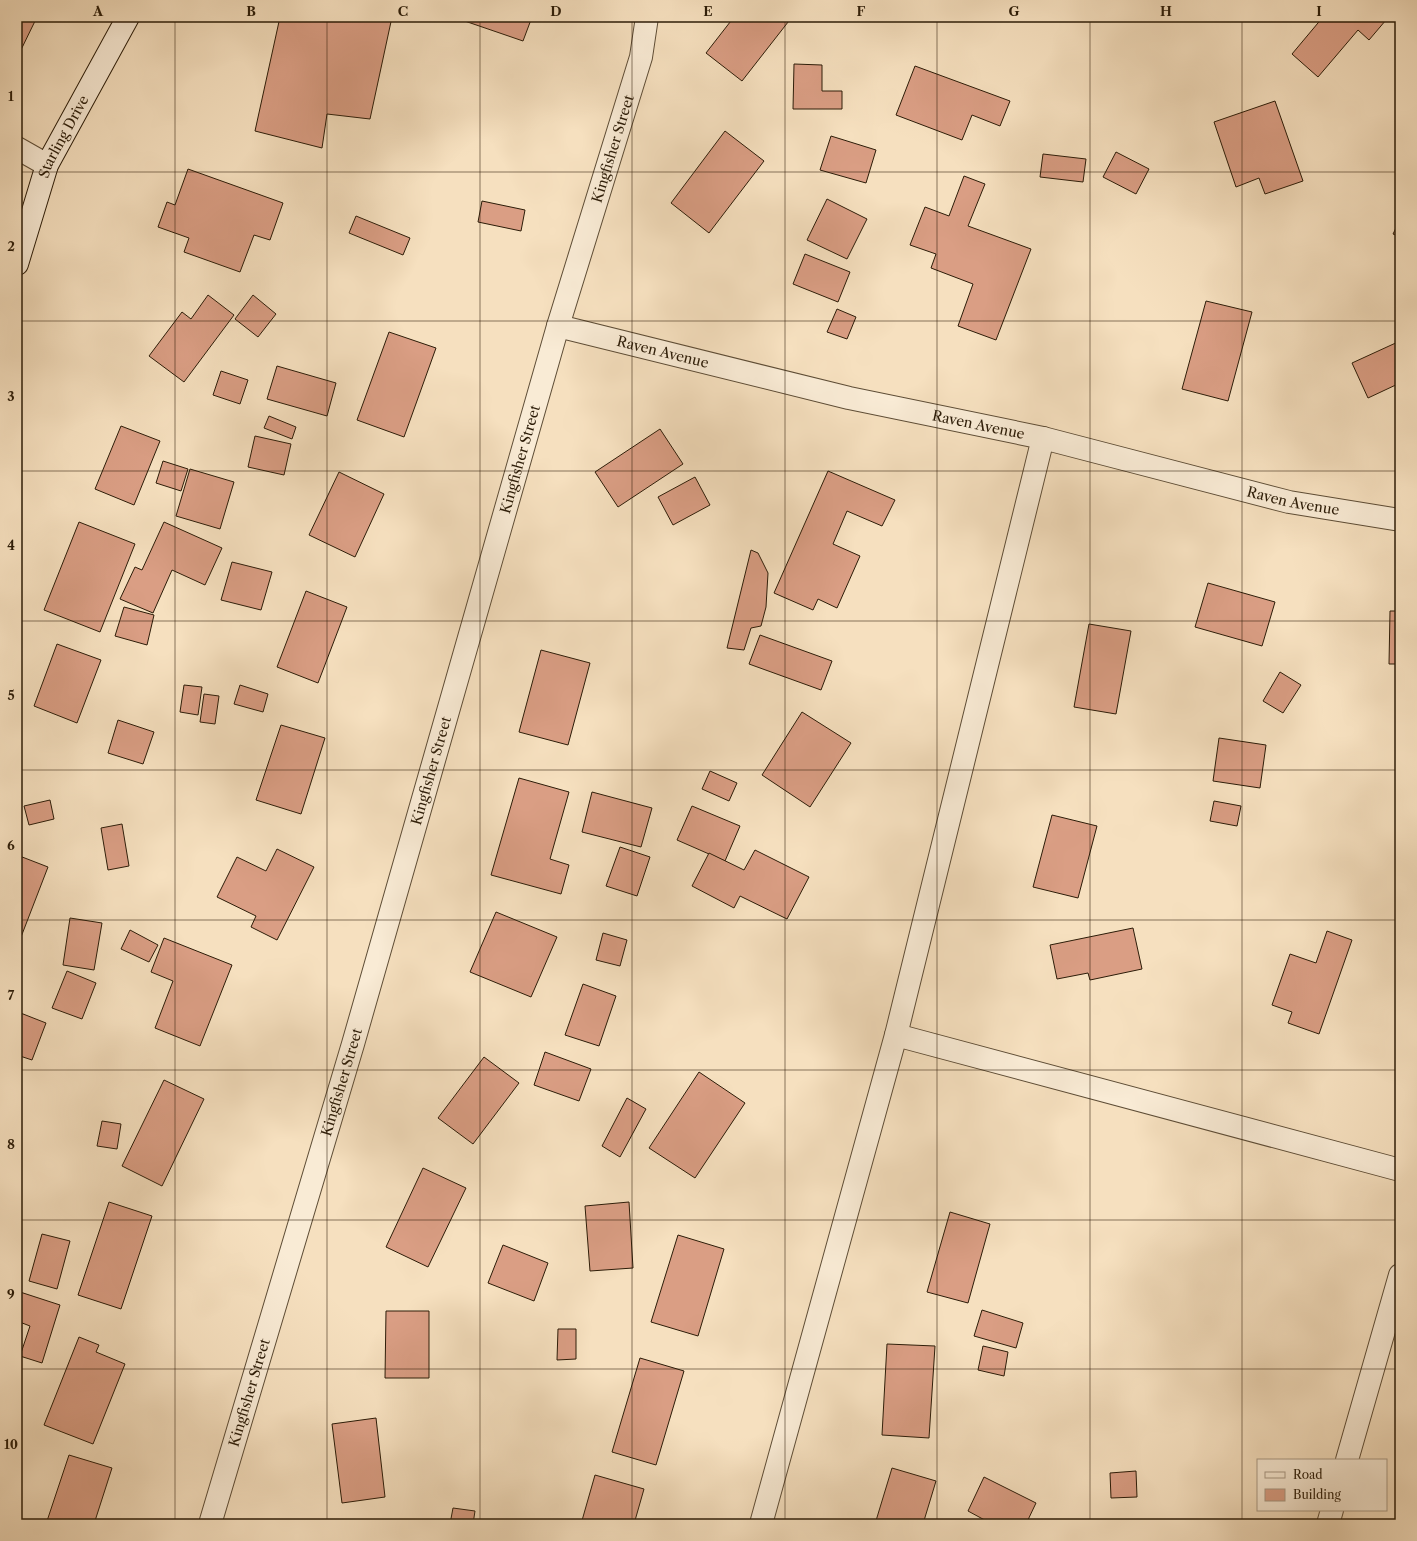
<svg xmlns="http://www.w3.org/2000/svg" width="1417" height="1541" font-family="'Libre Caslon Text',serif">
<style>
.building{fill:#da9e84;stroke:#2c1c08}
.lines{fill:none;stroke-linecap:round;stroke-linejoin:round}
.street-casing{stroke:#5e4d36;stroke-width:24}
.secondary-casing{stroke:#2c1c08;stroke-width:24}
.street{stroke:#f9ebd5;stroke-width:22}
.secondary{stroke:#f9ebd5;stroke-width:22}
.grid{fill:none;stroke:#2c1c08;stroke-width:1;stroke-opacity:0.55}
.labels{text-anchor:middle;stroke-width:3;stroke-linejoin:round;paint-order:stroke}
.street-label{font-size:14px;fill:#2c1c08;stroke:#f9ebd5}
.neatline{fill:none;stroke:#2c1c08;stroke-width:1.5}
.grid-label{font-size:13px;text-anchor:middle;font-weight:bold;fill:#2c1c08}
</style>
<rect width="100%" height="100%" fill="#f6e0bf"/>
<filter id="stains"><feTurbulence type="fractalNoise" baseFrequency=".005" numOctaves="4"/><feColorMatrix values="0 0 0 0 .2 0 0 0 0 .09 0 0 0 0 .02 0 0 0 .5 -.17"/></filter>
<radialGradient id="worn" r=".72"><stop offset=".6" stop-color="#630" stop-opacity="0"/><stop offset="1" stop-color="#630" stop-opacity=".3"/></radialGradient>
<!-- building -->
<g class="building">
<polygon points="17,17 37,17 17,58"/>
<polygon points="280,17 392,17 370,119 327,114 322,148 255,131"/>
<polygon points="453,17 532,17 523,41"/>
<polygon points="734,17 792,17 742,81 706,53"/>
<polygon points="1323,17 1382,17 1386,20 1369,40 1358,30 1318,77 1292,54"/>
<polygon points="794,64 822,65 822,91 842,91 842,109 793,109"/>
<polygon points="915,66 1010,101 1000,126 972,115 962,140 896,115"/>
<polygon points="1275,101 1303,181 1265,194 1259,178 1236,187 1214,122"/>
<polygon points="725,131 764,161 709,233 671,203"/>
<polygon points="831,136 876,150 866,183 820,170"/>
<polygon points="1116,152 1149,169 1136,194 1103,177"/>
<polygon points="1043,154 1086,159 1083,182 1040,177"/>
<polygon points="188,169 283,203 270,240 254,235 240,272 184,252 189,238 158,227 167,202 175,205"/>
<polygon points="964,176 985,184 968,226 1031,249 996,340 958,326 973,284 931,268 936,254 910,245 925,207 949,216"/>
<polygon points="827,199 867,219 847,259 807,240"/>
<polygon points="482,201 525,210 521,231 478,222"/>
<polygon points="356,216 410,238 403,255 349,233"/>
<polygon points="1400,220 1400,237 1393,234"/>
<polygon points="805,254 850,272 838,302 793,284"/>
<polygon points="208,295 234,315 184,382 149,356 182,312 191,319"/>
<polygon points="253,295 276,314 258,337 235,319"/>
<polygon points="1206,301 1252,312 1228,401 1182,389"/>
<polygon points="837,309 856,317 847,339 827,332"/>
<polygon points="389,332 436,348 404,437 357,420"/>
<polygon points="1400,341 1400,383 1368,398 1352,363"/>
<polygon points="277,366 336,383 327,416 267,399"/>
<polygon points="221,371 248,380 240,404 213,395"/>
<polygon points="269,416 296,427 292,439 264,428"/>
<polygon points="121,426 160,441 134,505 95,489"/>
<polygon points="660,429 683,464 618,507 595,472"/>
<polygon points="255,436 291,444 284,475 248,467"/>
<polygon points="163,461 188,469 181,491 156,483"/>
<polygon points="190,469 234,482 220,529 176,516"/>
<polygon points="828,471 895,500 882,526 847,511 833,544 860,556 837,608 818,599 813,610 774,593"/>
<polygon points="339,472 384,494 355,557 309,535"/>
<polygon points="695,477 710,505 673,525 658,497"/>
<polygon points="79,522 135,544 100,632 44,610"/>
<polygon points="164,522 222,548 205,585 172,570 153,613 120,599 135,567 142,570"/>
<polygon points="751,550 758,553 768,573 766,607 761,626 751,628 744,650 727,648"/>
<polygon points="232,562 272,572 261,610 221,600"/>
<polygon points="1208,583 1275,602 1262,646 1195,627"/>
<polygon points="306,591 347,607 318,683 277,667"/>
<polygon points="124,607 154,615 147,645 115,636"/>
<polygon points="1390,611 1400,611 1400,664 1389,664"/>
<polygon points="1089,624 1131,631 1116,714 1074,707"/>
<polygon points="760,635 832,661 821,690 749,664"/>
<polygon points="57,644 101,660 77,723 34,706"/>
<polygon points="541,650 590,663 568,745 519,732"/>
<polygon points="1280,672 1301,685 1283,713 1263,701"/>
<polygon points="184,685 202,687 198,715 180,712"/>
<polygon points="240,685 268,694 263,712 234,704"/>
<polygon points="204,694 219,696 215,724 200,722"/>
<polygon points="802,712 851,743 810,807 762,775"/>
<polygon points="118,720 154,732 143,764 108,753"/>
<polygon points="281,725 325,738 301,814 256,800"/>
<polygon points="1219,738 1266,745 1260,788 1213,781"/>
<polygon points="710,771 737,783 729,801 702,789"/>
<polygon points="519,778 569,792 550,859 569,865 561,894 491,875"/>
<polygon points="592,792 652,808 641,847 582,832"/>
<polygon points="50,800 54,819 29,825 24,806"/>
<polygon points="1214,801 1241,806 1237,826 1210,821"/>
<polygon points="692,806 740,826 725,861 677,840"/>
<polygon points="1052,815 1097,826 1078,898 1033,887"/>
<polygon points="122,824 129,866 108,870 101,828"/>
<polygon points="620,847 650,857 637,896 606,886"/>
<polygon points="277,849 314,867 277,940 251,927 256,916 217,897 237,857 266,871"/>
<polygon points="755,850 809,877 787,919 740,896 734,908 692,886 709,853 744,870"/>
<polygon points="17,855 48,867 21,937 17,935"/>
<polygon points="496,912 557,937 531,997 470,972"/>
<polygon points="70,918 102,923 94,970 63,965"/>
<polygon points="1133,928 1142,969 1090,980 1088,973 1057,979 1050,945"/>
<polygon points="130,930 158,945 149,962 121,949"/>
<polygon points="1327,931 1352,940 1319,1034 1288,1023 1292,1012 1272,1005 1290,954 1316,963"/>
<polygon points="603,933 627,940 620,966 596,960"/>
<polygon points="164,938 232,965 200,1046 155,1028 173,981 151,972"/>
<polygon points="67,971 96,983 82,1019 52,1008"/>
<polygon points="583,984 616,996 599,1046 565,1035"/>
<polygon points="18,1012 46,1023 32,1060 17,1055"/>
<polygon points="545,1052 591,1069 579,1101 534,1085"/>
<polygon points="484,1057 519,1083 473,1144 438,1118"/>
<polygon points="699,1072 745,1103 695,1178 649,1148"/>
<polygon points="164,1080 204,1099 162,1186 122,1166"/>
<polygon points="627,1098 646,1109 620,1157 602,1146"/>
<polygon points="102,1121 121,1124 117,1149 97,1146"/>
<polygon points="423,1168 466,1188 428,1267 386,1247"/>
<polygon points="109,1202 152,1216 121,1309 78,1295"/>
<polygon points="629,1202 633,1268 590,1271 585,1206"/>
<polygon points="950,1212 990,1224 968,1303 927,1292"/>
<polygon points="42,1234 70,1241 57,1289 29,1281"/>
<polygon points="678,1235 724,1249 698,1336 651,1322"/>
<polygon points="503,1245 548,1263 534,1301 488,1283"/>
<polygon points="17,1291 60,1305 42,1363 20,1356 30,1326 17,1321"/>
<polygon points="982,1310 1023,1323 1016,1348 974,1336"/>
<polygon points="386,1311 429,1311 429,1378 385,1378"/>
<polygon points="558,1329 576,1329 576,1359 557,1360"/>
<polygon points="79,1337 99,1345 96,1352 125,1364 93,1444 44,1425"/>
<polygon points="887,1344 935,1346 929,1438 882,1435"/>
<polygon points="983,1346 1008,1352 1004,1376 978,1370"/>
<polygon points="640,1358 684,1371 656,1465 612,1452"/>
<polygon points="376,1418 385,1497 342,1503 332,1424"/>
<polygon points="69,1455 112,1468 94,1524 46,1524"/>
<polygon points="892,1468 936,1481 923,1524 875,1524"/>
<polygon points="1136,1471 1137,1497 1111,1498 1110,1473"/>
<polygon points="595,1475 644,1489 634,1524 581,1524"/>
<polygon points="984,1477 1036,1503 1026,1524 992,1524 968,1511"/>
<polygon points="453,1508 475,1511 473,1524 450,1524"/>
</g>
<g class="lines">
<defs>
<g id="street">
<polyline points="17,148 47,165"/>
<path id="s1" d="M558,326L849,398L1043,438L1289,502L1400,520"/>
<polyline points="896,1035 1400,1170"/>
<polyline points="1347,1460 1400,1275"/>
<path id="s2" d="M210,1524L353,1044L558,326L641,57L647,17"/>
<polyline points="761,1524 896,1035 1043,438"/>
<polyline points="1328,1524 1332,1510"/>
</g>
<g id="secondary">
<path id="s3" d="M17,264L47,165L128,17"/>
</g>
</defs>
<!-- street casing -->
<use href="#street" class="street-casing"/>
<!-- secondary casing -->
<use href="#secondary" class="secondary-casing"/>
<!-- street -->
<use href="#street" class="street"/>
<!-- secondary -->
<use href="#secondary" class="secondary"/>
</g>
<!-- grid -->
<path class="grid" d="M175,17V1524M327,17V1524M480,17V1524M632,17V1524M785,17V1524M937,17V1524M1090,17V1524M1242,17V1524M17,172H1400M17,321H1400M17,471H1400M17,621H1400M17,770H1400M17,920H1400M17,1070H1400M17,1220H1400M17,1369H1400"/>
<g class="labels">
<!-- street labels -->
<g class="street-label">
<text dy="5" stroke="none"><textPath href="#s3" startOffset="136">Starling Drive</textPath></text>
<text dy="5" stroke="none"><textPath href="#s2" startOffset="1433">Kingfisher Street</textPath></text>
<text dy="5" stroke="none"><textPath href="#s1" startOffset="108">Raven Avenue</textPath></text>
<text dy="5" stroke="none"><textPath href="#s1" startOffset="432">Raven Avenue</textPath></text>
<text dy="5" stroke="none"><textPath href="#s2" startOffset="1109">Kingfisher Street</textPath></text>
<text dy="5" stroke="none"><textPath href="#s1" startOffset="756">Raven Avenue</textPath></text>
<text dy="5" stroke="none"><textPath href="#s2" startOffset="785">Kingfisher Street</textPath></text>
<text dy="5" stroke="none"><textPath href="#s2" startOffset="461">Kingfisher Street</textPath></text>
<text dy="5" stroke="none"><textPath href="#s2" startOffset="137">Kingfisher Street</textPath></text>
</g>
</g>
<!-- margin -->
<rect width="1417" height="1541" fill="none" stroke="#f6e0bf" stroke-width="44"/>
<!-- legend -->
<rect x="1257" y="1459" width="130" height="52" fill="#f9ebd5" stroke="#a79883"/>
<rect x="1265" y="1472" width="20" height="6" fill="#f9ebd5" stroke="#a79883"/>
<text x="1293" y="1479" font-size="12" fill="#2c1c08">Road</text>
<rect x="1265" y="1489" width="20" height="12" fill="#da9e84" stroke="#a79883"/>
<text x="1293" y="1499" font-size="12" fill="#2c1c08">Building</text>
<rect x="22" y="22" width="1373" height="1497" class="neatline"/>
<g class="grid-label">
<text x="98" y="16">A</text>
<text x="251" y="16">B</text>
<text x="403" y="16">C</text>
<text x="556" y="16">D</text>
<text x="708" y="16">E</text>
<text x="861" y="16">F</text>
<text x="1014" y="16">G</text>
<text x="1166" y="16">H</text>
<text x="1319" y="16">I</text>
<text x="11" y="101">1</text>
<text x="11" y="251">2</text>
<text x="11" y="401">3</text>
<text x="11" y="550">4</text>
<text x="11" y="700">5</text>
<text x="11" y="850">6</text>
<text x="11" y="1000">7</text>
<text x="11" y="1149">8</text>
<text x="11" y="1299">9</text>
<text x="11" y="1449">10</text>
</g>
<rect width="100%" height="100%" filter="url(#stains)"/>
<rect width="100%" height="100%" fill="url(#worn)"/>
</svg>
